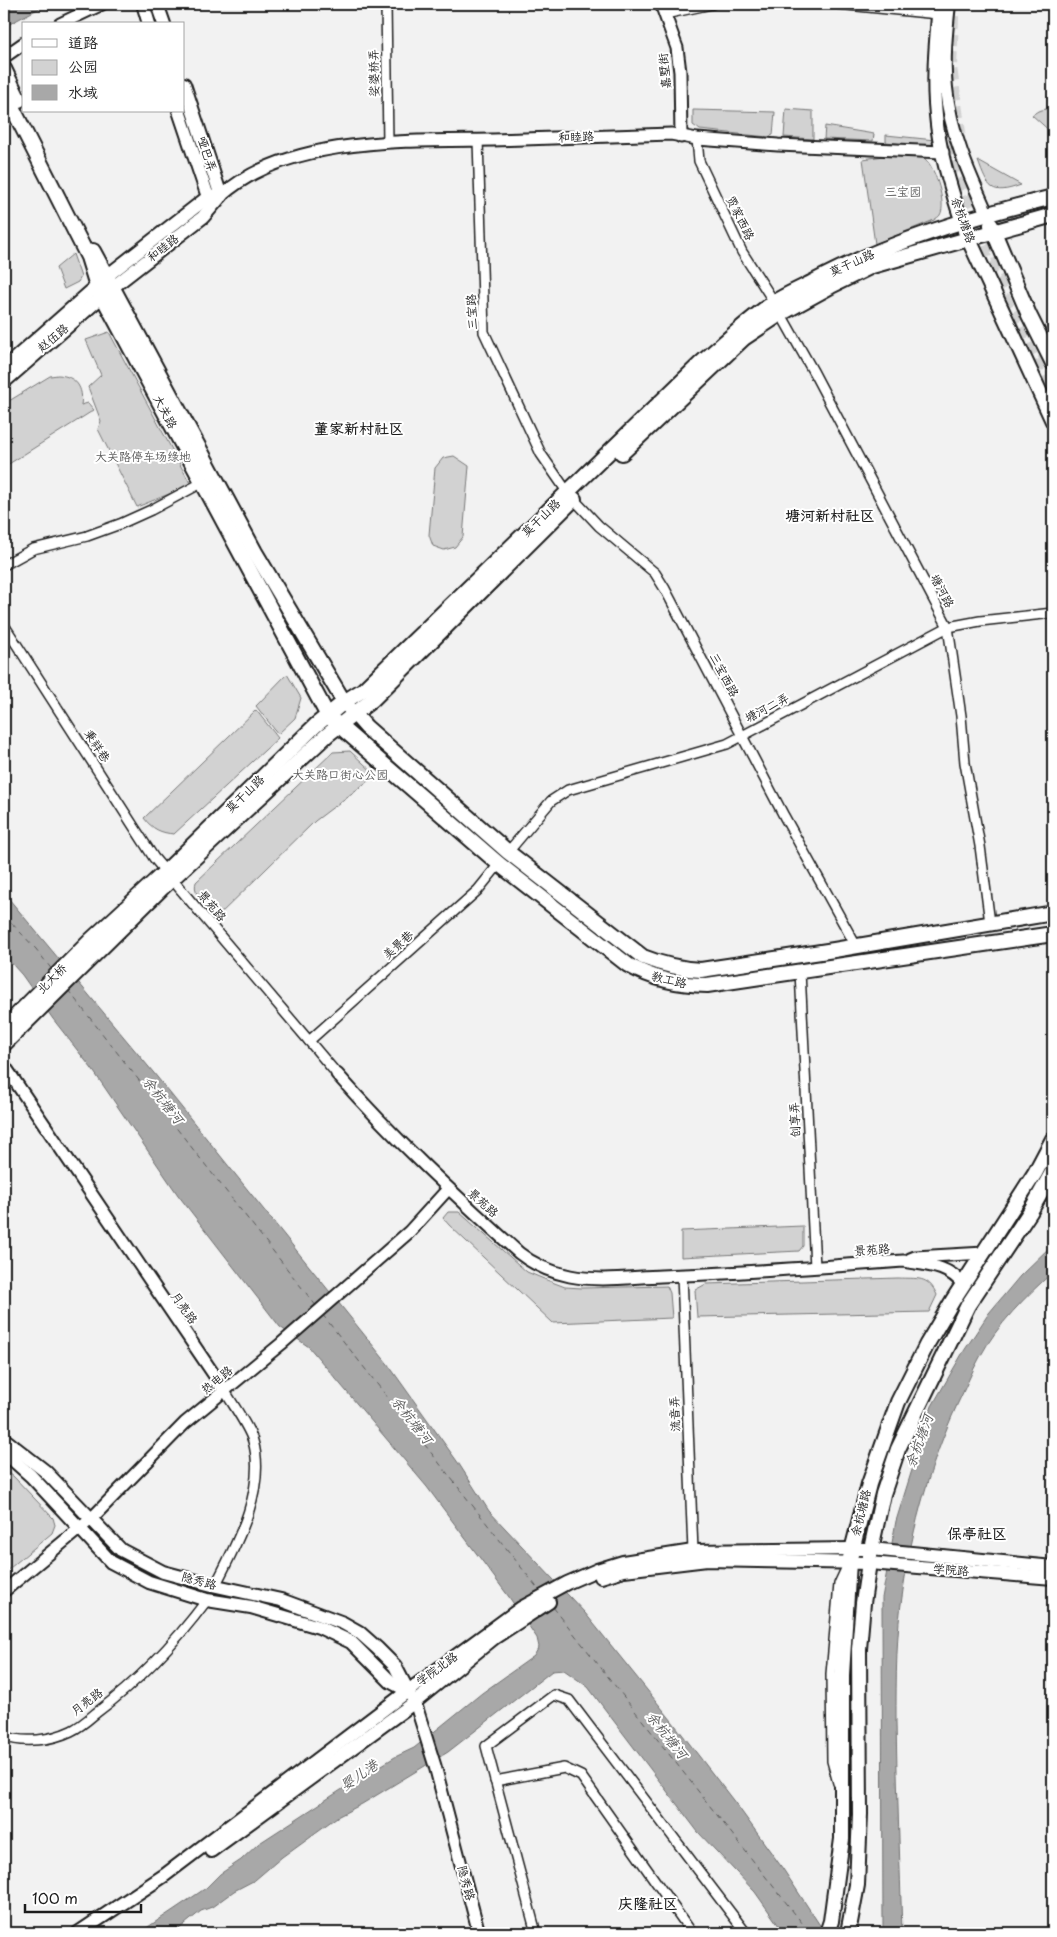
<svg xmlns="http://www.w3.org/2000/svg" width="1057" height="1937" font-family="'Playpen Sans','LXGW WenKai TC',sans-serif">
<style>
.green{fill:#d2d2d2;stroke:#777}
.water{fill:#a8a8a8;stroke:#707070}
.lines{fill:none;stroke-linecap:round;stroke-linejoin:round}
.ferry{stroke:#5b5b5b;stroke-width:1;stroke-dasharray:6 5;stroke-linecap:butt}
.secondary-tunnel{stroke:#d2d2d2;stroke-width:12;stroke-dasharray:12 6;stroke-linecap:butt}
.minor-casing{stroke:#1c1c1c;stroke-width:12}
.tertiary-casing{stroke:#1c1c1c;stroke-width:15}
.secondary-casing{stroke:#1c1c1c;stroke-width:16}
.primary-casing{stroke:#1c1c1c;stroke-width:18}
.minor{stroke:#fff;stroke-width:9}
.tertiary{stroke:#fff;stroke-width:11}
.secondary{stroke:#fff;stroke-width:12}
.primary{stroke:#fff;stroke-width:14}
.labels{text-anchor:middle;stroke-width:4;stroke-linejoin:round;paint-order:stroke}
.street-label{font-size:12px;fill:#1c1c1c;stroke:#fff}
.park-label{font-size:12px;fill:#5c5c5c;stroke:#fff}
.water-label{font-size:14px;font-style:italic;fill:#5b5b5b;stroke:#fff}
.quarter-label{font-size:15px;font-weight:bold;fill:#1c1c1c;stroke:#fff}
</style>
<rect width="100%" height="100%" fill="#f2f2f2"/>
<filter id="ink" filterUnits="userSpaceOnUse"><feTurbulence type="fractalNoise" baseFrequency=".02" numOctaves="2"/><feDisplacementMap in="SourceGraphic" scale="10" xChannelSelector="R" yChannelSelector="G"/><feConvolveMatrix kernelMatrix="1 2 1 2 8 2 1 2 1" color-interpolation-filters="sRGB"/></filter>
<g filter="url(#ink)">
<!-- green -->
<g class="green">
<polygon points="786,109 813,111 813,139 784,137"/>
<polygon points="1046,109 1053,110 1053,134 1032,115 1038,111"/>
<polygon points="693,110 775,112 773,135 768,137 700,130 693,125"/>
<polygon points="825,126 874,134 873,141 824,139"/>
<polygon points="886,135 935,140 938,148 886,142"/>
<path d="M891,155C901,156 918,153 926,160C935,168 947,204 940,215C939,217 936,218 934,220L875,244L863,159Z"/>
<path d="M978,161L1021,185C991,196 988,188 978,161Z"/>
<polygon points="73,254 81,277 78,282 64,289 56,268"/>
<polygon points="109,332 191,485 137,507 98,429 101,421 88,387 101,375 86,340"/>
<path d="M58,375C76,376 84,388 81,405L88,403L94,410L4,467V458L8,455L4,454V404L50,376Z"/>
<polygon points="454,456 469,466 463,537 455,547 444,550 433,546 429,535 435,468 443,458"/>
<polygon points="287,674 301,698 295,718 278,734 256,706"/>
<path d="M256,710L278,738L174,834C161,833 152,829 144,818Z"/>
<path d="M350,751L376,775L315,821L214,920C207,910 192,895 196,882L333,752Z"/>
<polygon points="448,1212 459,1212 527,1272 544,1279 565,1287 582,1288 667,1286 670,1293 672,1318 553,1323 449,1225 443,1218"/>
<polygon points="803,1226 803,1246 799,1251 681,1257 681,1231"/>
<path d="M898,1278C917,1279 928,1275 937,1295L929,1312L697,1317L695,1290L706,1284Z"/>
<polygon points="4,1469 14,1477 53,1518 55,1525 52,1533 4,1573"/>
</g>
<!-- water -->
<g class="water">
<polygon points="4,4 47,4 4,27"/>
<polygon points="4,893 153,1072 387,1363 459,1464 489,1511 585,1613 672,1721 739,1808 783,1869 825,1933 784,1933 755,1892 698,1832 588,1687 564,1670 552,1671 448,1752 362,1804 337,1817 282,1857 255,1880 234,1891 212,1907 201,1911 174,1933 139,1933 206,1888 220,1874 241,1860 258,1844 341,1790 395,1757 414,1748 482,1693 534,1656 539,1647 537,1638 509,1597 427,1487 309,1347 280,1327 178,1195 92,1069 53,1019 22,975 4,955"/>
<path d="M1053,1244V1272C1026,1296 997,1325 980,1357C971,1373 965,1389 957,1405C930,1464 913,1525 903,1590C896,1633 896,1678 896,1722C897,1792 900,1863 902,1933H883L882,1598L896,1521L932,1406L962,1354L989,1313L1020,1276Z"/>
</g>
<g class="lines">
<!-- ferry -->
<g class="ferry">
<polyline points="4,8 11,4"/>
<polyline points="4,915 36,949 53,971"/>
<polyline points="68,990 317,1307"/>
<polyline points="322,1314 539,1590"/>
<polyline points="553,1607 810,1933"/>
</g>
<!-- secondary-tunnel -->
<g class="secondary-tunnel">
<polyline points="953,16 951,67 960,133"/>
<polyline points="940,109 949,146 987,261 1053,400"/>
<polyline points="992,240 998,261 1011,287"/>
<polyline points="1043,354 1053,374"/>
</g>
<defs>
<g id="minor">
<polyline points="386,4 388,143"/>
<polyline points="837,4 938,14"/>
<polyline points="665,14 712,4"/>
<polyline points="697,139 699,161 742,252 774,302 814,373 948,627 961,716 965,763 980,846 990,923"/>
<polyline points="478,140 484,332 541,454 568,493 599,526 655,573 665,589 784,816 856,946"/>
<polyline points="4,565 33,549 87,536 120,524 151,510 196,486"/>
<polyline points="4,625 154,858 337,1074"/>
<polyline points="508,852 551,801 568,790 727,744 948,627 980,621 1053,613"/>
<polyline points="800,972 815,1267"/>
<polyline points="309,1041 478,890 499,864"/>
<polyline points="682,1275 693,1551"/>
<path d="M215,1586C236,1545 267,1489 253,1441C249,1427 233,1405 225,1391"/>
<path d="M4,1736C24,1744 52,1740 71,1731C80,1727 89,1719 96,1713C139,1681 175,1643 207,1600"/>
<polyline points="495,1781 564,1768 581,1776 692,1933"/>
<polyline points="838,1783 832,1761 831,1674 839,1584 846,1569"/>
<polyline points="536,1933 486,1746 554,1695 569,1700 746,1933"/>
</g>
<g id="tertiary">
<polyline points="661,4 677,48 680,72 681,137"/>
<polyline points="60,24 102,4"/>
<polyline points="4,57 24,43"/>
<path d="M221,196C287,136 409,141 493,140C553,138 612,136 671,134L697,139L778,145L943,152"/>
<polyline points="4,1065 225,1391"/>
<path d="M337,1074C394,1139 455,1195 519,1253C534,1265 551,1272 570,1276C599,1282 632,1277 661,1276C742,1273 823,1267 903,1261C925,1265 949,1265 963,1285"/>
<polyline points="910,1259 915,1257 984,1253"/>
<polyline points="4,1591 91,1519 185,1423 281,1344 409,1232 448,1189"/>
<polyline points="410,1695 415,1702 435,1766 479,1933"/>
</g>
<g id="secondary">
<polyline points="143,4 149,24"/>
<polyline points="157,4 164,24"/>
<path d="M939,4C936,41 932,78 936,115C939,152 951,188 962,223"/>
<path d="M949,4C946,31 943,60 946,88C950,132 969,174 987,214"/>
<polyline points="184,84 221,196"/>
<polyline points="179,111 208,197"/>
<polyline points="4,368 97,286 107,276 208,197 221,196"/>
<polyline points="4,382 113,287 203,217 221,196"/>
<polyline points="4,1439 45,1471 121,1550 163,1572 212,1585 281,1600 343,1623 359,1632 377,1648 395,1666 408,1691"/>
<polyline points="4,1452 31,1476 111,1562 149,1582 207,1600 251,1607 319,1627 351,1642 391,1682 408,1691"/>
<polyline points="601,1577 624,1570 707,1560 870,1563 1053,1578"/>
<polyline points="211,1851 415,1702 494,1638 549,1602"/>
<polyline points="78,1933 165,1875 408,1691 521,1608 567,1583 597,1570 623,1562 693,1551 852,1549 871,1549 1053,1567"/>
</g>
<g id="primary">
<polyline points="4,69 19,100"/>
<path d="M4,91L88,257L97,286L328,716L499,864L628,965C653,979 678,985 707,985L1053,934"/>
<polyline points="991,225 1029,315 1053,363"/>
<polyline points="965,231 1053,421"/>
<path d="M93,251L255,552L344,702L366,727L508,852L643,957C663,965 680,969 701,970L834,950L1053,913"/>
<polyline points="622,453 744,338 780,314 831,286 872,266 1053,215"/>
<path d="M4,1028L91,940L166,871L316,725L344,702L363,690L700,364C724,343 747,321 773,303C785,295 800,289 813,282C888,242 971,217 1053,197"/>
<polyline points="4,1044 162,888 327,735 372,700 574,499"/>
<polyline points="827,1933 831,1921 842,1839 842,1675 849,1562 869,1484 898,1402 927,1344 953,1300 1035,1173 1053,1139"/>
<polyline points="848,1933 857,1885 860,1814 859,1649 863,1603 871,1549 883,1494 898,1449 968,1305 1030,1212 1053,1171"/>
</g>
</defs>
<!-- minor casing -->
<use href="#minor" class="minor-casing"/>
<!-- tertiary casing -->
<use href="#tertiary" class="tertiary-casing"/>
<!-- secondary casing -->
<use href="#secondary" class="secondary-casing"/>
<!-- primary casing -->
<use href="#primary" class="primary-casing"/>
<!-- minor -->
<use href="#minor" class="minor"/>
<!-- tertiary -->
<use href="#tertiary" class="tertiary"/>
<!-- secondary -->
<use href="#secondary" class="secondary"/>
<!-- primary -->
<use href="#primary" class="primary"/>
</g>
</g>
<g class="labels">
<!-- street labels -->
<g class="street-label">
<text transform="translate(665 71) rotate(-96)" y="4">嘉墅街</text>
<text transform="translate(374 73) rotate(-91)" y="4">娑婆桥弄</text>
<text transform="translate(576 137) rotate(-2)" y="4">和睦路</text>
<text transform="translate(207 154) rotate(72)" y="4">哑巴弄</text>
<text transform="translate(740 218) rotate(64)" y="4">贾家西路</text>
<text transform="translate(963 220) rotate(70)" y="4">余杭塘路</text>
<text transform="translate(163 248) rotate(-38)" y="4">和睦路</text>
<text transform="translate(852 263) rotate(-24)" y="4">莫干山路</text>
<text transform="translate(472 312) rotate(-93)" y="4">三宝路</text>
<text transform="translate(53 338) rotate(-40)" y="4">赵伍路</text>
<text transform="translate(165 412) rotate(62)" y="4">大关路</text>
<text transform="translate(541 518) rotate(-44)" y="4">莫干山路</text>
<text transform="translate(942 591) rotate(62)" y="4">塘河路</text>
<text transform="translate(724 675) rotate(62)" y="4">三宝西路</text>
<text transform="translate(767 708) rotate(-28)" y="4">塘河二弄</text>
<text transform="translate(97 746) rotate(57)" y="4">秉祥巷</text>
<text transform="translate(245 794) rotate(-44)" y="4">莫干山路</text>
<text transform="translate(212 906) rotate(50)" y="4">景苑路</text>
<text transform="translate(398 945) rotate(-42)" y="4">美景巷</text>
<text transform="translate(52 979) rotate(-45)" y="4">北大桥</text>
<text transform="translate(669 980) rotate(13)" y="4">教工路</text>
<text transform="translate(795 1120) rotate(-93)" y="4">创享弄</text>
<text transform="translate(483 1203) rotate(42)" y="4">景苑路</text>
<text transform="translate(872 1250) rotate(-4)" y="4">景苑路</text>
<text transform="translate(184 1308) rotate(55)" y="4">月亮路</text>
<text transform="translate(217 1380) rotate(-39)" y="4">热电路</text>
<text transform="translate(675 1414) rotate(-92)" y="4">流音弄</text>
<text transform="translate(861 1513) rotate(-76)" y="4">余杭塘路</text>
<text transform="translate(951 1570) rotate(4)" y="4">学院路</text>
<text transform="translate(199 1581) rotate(15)" y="4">隐秀路</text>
<text transform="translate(437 1669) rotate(-36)" y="4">学院北路</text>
<text transform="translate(87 1702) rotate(-37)" y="4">月亮路</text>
<text transform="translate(466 1883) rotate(75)" y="4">隐秀路</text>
</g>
<!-- park labels -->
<g class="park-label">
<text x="903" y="196">三宝园</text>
<text x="143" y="461">大关路停车场绿地</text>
<text x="340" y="779">大关路口街心公园</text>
</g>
<!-- water labels -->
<g class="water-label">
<text transform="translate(163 1100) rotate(52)" y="5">余杭塘河</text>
<text transform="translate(412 1420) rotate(52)" y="5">余杭塘河</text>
<text transform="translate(919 1441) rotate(-70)" y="5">余杭塘河</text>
<text transform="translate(667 1735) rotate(52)" y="5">余杭塘河</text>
<text transform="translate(359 1775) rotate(-34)" y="5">婴儿港</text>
</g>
<!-- quarter labels -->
<g class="quarter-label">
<text x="359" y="434">董家新村社区</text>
<text x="830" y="521">塘河新村社区</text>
<text x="977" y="1539">保亭社区</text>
<text x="648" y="1909">庆隆社区</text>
</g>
</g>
<!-- margin -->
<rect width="1057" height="1937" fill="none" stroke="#fff" stroke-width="20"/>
<rect x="10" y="10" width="1037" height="1917" fill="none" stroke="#1c1c1c" stroke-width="2" filter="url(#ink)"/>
<!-- legend -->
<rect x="22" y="22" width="162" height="90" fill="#ffffff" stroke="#a4a4a4"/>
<rect x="32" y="39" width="25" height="8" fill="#ffffff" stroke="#a4a4a4"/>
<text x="68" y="48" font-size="15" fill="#1c1c1c">道路</text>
<rect x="32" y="60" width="25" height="15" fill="#d2d2d2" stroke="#a4a4a4"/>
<text x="68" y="72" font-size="15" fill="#1c1c1c">公园</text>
<rect x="32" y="85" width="25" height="15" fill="#a8a8a8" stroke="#a4a4a4"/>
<text x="68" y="98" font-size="15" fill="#1c1c1c">水域</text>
<!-- scale -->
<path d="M25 1904v8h116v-8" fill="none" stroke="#1c1c1c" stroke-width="2.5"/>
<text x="32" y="1904" font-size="15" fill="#1c1c1c" stroke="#ffffff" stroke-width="4" paint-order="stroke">100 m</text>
</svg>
